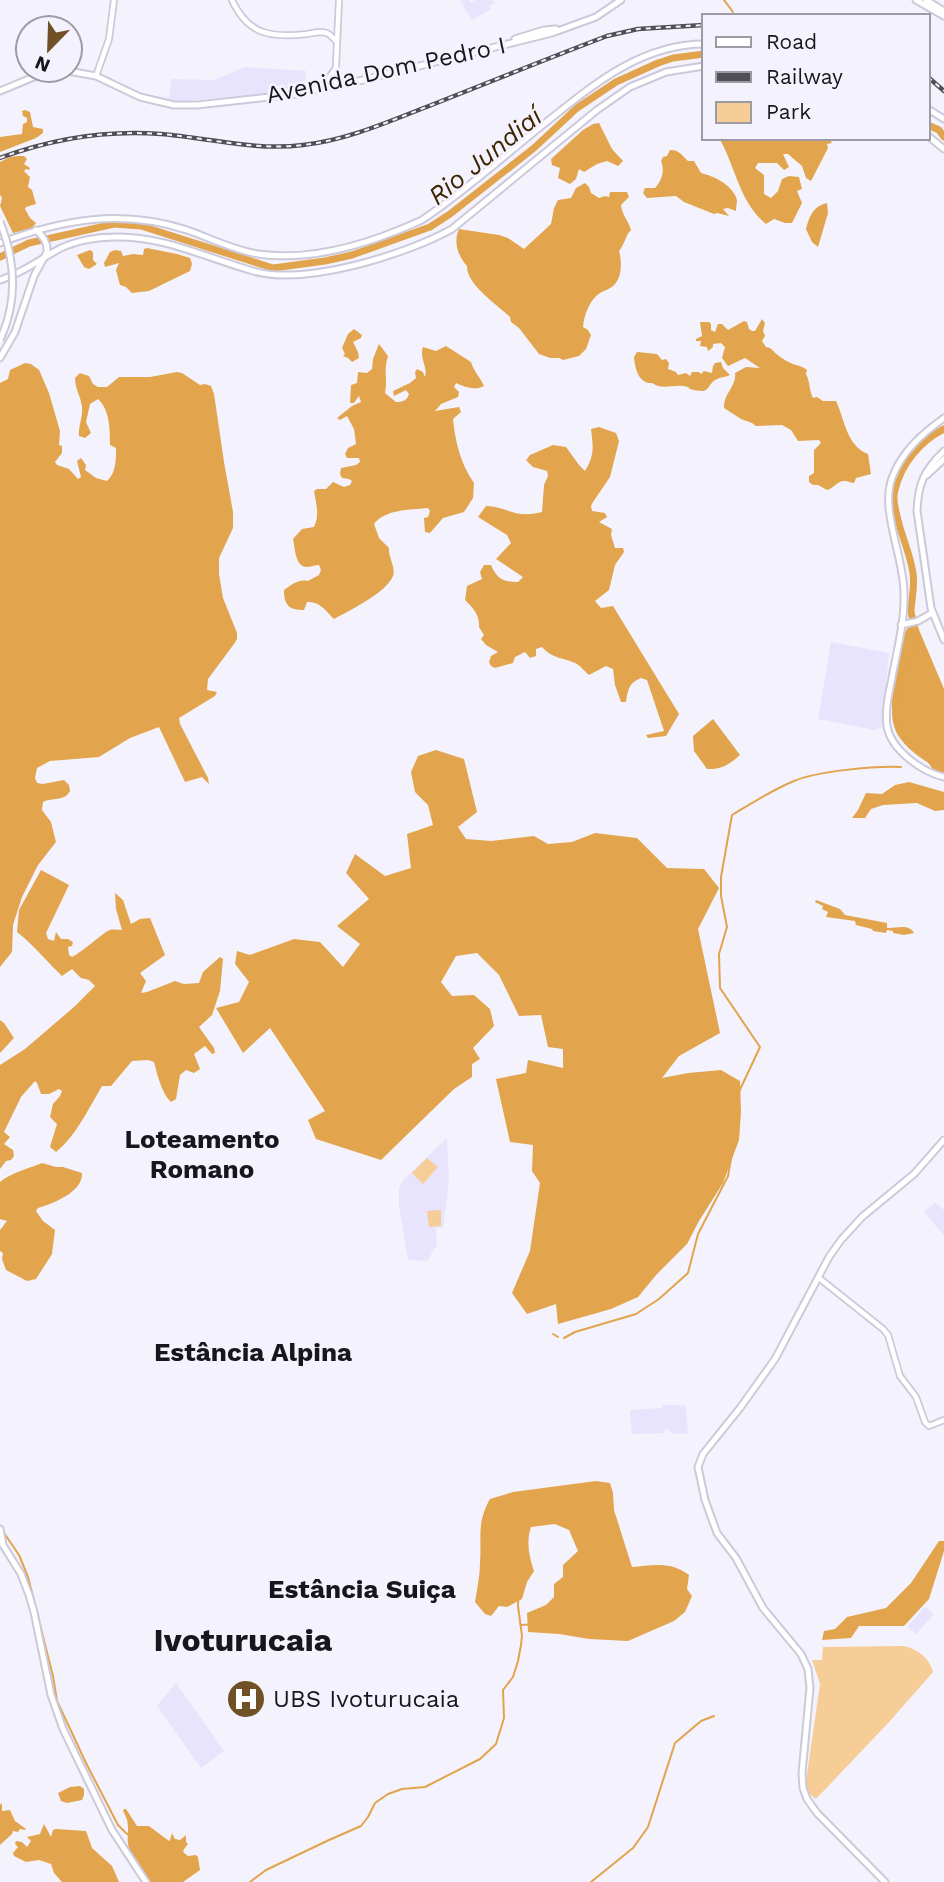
<svg xmlns="http://www.w3.org/2000/svg" width="944" height="1882" font-family="'Work Sans',sans-serif">
<style>
.built{fill:#e8e4fd}
.green{fill:#f6cd97}
.forest{fill:#e2a54d}
.water{fill:#e1a44c}
.lines{fill:none;stroke-linecap:round;stroke-linejoin:round}
.stream{stroke:#e1a44c;stroke-width:2}
.river{stroke:#e1a44c;stroke-width:7}
.minor-casing{stroke:#ccc9db;stroke-width:8}
.major-casing{stroke:#ccc9db;stroke-width:9}
.minor{stroke:#fff;stroke-width:4.5}
.major{stroke:#fff;stroke-width:5}
.rail-casing{stroke:#504f56;stroke-width:4.5}
.rail{stroke:#f4f2fd;stroke-width:2;stroke-dasharray:5;stroke-linecap:butt}
.major-bridge-casing{stroke:#ccc9db;stroke-width:9;stroke-linecap:butt}
.major-bridge{stroke:#fff;stroke-width:5}
.labels{text-anchor:middle;stroke-width:6;stroke-linejoin:round;paint-order:stroke}
.street-label{font-size:24px;fill:#17161c;stroke:#f4f2fd}
.poi-label{font-size:24px;fill:#17161c;stroke:#f4f2fd;text-anchor:start}
.water-label{font-size:26px;font-style:italic;fill:#3d2500;stroke:#f4f2fd}
.neighbourhood-label{font-size:26px;font-weight:bold;fill:#17161c;stroke:#f4f2fd}
.district-label{font-size:32px;font-weight:bold;fill:#17161c;stroke:#f4f2fd}
</style>
<rect width="100%" height="100%" fill="#f4f2fd"/>
<!-- built -->
<g class="built">
<polygon points="460,0 469,0 471,3 475,0 492,0 495,4 489,5 491,9 472,20"/>
<polygon points="244,67 306,71 305,87 257,94 182,101 169,99 171,79 215,80"/>
<polygon points="831,642 889,653 882,727 875,730 818,719"/>
<polygon points="447,1138 449,1181 443,1228 436,1228 437,1245 427,1261 408,1260 399,1207 399,1189 403,1180"/>
<polygon points="935,1203 944,1210 944,1236 924,1212"/>
<polygon points="663,1405 683,1405 686,1407 688,1432 687,1434 670,1433 670,1430 665,1429 664,1433 632,1434 630,1410 662,1408"/>
<polygon points="925,1607 934,1614 916,1634 907,1627"/>
<polygon points="176,1683 224,1751 201,1768 157,1706"/>
</g>
<!-- green -->
<g class="green">
<polygon points="427,1158 438,1167 423,1184 412,1173"/>
<polygon points="441,1210 441,1226 429,1227 427,1211"/>
<path d="M903,1646C916,1648 930,1658 933,1672L890,1721L816,1799L808,1793L806,1781L820,1684L812,1660H822L823,1647Z"/>
</g>
<!-- forest -->
<g class="forest">
<polygon points="25,110 30,112 33,127 43,129 43,133 36,138 0,152 0,137 22,134 23,124 27,122 27,118 23,116 22,111"/>
<polygon points="599,123 612,149 623,161 618,166 607,161 597,164 584,172 579,169 576,179 570,184 558,178 560,168 552,165 551,159 583,130 593,124"/>
<path d="M719,138H820L830,140L832,143L827,144L828,148L811,181L806,178L802,166L788,154H783L789,167L784,170L777,163H758L755,168L764,175V194L771,198L778,191L782,179L789,176L799,177L802,189L797,191L802,203L792,223H785L774,219L766,224C739,202 736,167 719,138Z"/>
<path d="M670,150C678,149 683,156 688,161H694L701,173C714,176 733,185 737,200C737,201 736,210 736,211L728,208L723,209L729,216L717,213L714,214L684,202L676,196L647,198L643,193L645,188H655C662,181 665,170 661,161L663,157L667,156Z"/>
<polygon points="17,156 24,156 27,159 24,164 30,168 29,170 26,169 24,171 30,177 28,187 32,190 36,204 26,207 25,209 30,218 36,223 32,228 13,233 0,206 2,198 0,195 0,162 10,157"/>
<path d="M585,183L589,187L591,193L599,198L605,196L609,197L610,192H627L629,197L621,205C622,215 628,220 631,230C625,236 625,244 619,251C622,261 622,276 615,284C611,289 605,290 600,293C590,299 584,315 583,327L588,330L591,335L586,349L579,356L563,360L559,358H550L539,354L519,328L511,322L510,317C497,305 466,284 467,266C458,256 453,242 459,229L499,235L508,238L524,249L551,224L554,208L558,200L571,198L576,188Z"/>
<polygon points="147,248 177,254 190,258 192,264 190,271 149,291 132,293 126,287 120,285 116,270 119,263 105,267 104,263 110,252 115,250 121,251 123,256 133,254 143,255 144,249"/>
<polygon points="90,250 93,252 93,260 97,264 89,269 84,267 77,255"/>
<path d="M762,319L765,323L763,331L765,336L762,341L766,347L770,348C777,355 786,362 796,365C800,366 803,367 807,370L806,374C810,381 809,390 813,398L817,397L823,401H836C845,420 846,445 868,454L871,474L856,478L854,483C851,483 848,481 845,481C838,480 834,488 827,490L818,485H813L809,482V476L814,473V450L821,443L819,440L798,441L791,430L782,425L756,426L752,423L741,419L724,408C723,394 737,386 735,373L746,367L760,368L745,358L728,366L722,358L725,347L721,343L713,344V347L708,351L707,347L700,346L701,341H696V339L702,336L700,322H709L711,324V330L715,332L718,324H722L728,330L744,321L747,322L749,329L752,331H755Z"/>
<polygon points="354,329 362,335 361,338 353,342 358,352 359,358 352,362 348,358 343,356 345,354 342,348 348,334"/>
<path d="M379,344L388,356C383,372 388,378 385,393L396,402C402,402 407,401 409,394L406,390L394,396L393,391L410,383L416,378L415,372L417,369L423,372L425,377C428,367 419,358 423,347L436,351L446,346L471,362C474,372 480,377 484,386C476,391 464,387 456,383L454,387L459,392L458,397L441,404L435,411L459,407L461,412L453,419C455,441 461,465 474,483L473,498L464,512L443,518L430,533L425,532L424,518L428,517L430,511L428,508C409,510 386,509 374,524L379,538L389,548C388,557 396,567 393,576C386,593 350,610 334,619C326,611 320,601 307,602L304,610C289,610 284,605 284,590C293,584 298,579 308,581L319,575L321,570L319,565C315,565 311,567 306,567C295,566 295,547 293,539L302,529L314,527C320,514 316,504 314,491L317,489H326L333,482L344,487L350,485L352,481L349,479L342,478L340,474L341,468L356,465L360,462L359,458H347L345,454L348,448L356,444L354,429L347,416L340,420L337,418L352,406L361,402L359,396L354,403H350L351,385L357,383L358,372L367,373L372,369L373,359Z"/>
<path d="M637,352L657,354L662,360L666,359L669,363L668,369L676,372L678,375L686,373L690,376L692,372H699L701,374L704,371L712,373L713,366L715,363L721,362L723,368L730,375C726,377 721,377 717,379C704,386 713,395 690,389L688,387C674,383 663,391 652,383C639,384 635,369 634,357Z"/>
<path d="M25,363L31,364L39,370L49,393L60,431L59,445L62,446V453L55,462L57,465L69,469L78,479L81,477L77,461L81,458L86,465L85,470L96,478L107,481C116,473 116,460 116,448L110,445C110,430 110,410 98,399L90,404L86,422L91,433L85,438L79,436C78,427 83,417 82,407C81,397 75,389 75,378L80,373L89,376L93,384L98,387H107L119,377H150L177,372L182,373L200,385L205,384L211,386L214,394L224,462L233,512V528L219,558V574L223,598L237,633V639L234,644L208,679L207,690L217,692L215,696L179,718L180,724L208,778L209,784L202,777L185,782L159,727L130,738L99,757L50,761L37,768L35,778L37,783L43,784L64,780L69,785L70,791C64,802 52,797 43,802L42,810L51,822L56,842L38,865L22,897L13,925L12,952L0,967V383L8,379L10,370Z"/>
<path d="M599,427L616,433L619,441L610,477L593,502L591,506L592,511L605,513L607,517L599,522L612,529L611,535L615,548H623L624,552L615,565L609,590L595,601L601,608L613,606L679,714L666,736L648,738L646,735L664,731L647,680L641,678C629,683 628,689 626,702H621L615,685L613,669L606,666L589,675C584,671 581,666 575,663C561,657 553,659 542,647L536,649V656L530,658L525,652L515,657L513,663L495,668L491,666L489,662L491,656L498,652L486,645L481,639L484,635L479,627C480,615 473,608 465,600L467,586L482,579L480,572L484,565H491C497,579 503,582 518,582L523,577L496,559L511,543L507,535L478,517L486,506C510,507 513,519 542,512L544,485L548,476L547,471L533,467L526,460L530,455L553,445L566,447L579,465L585,471C595,455 593,446 591,429Z"/>
<path d="M917,625L944,689V773L933,770C925,754 907,749 898,735C883,710 900,659 905,632L908,628Z"/>
<polygon points="436,750 464,759 477,812 458,827 466,839 491,841 534,836 548,844 572,842 595,833 637,838 667,868 704,869 719,888 698,929 720,1033 679,1056 662,1078 688,1073 721,1070 740,1081 741,1112 739,1140 723,1183 699,1221 687,1244 657,1274 638,1297 611,1309 558,1324 556,1304 527,1314 512,1293 530,1251 540,1183 532,1171 533,1145 510,1142 496,1079 526,1073 528,1060 563,1068 563,1049 548,1047 541,1015 519,1016 499,975 477,953 456,956 441,982 452,996 474,995 490,1009 494,1026 473,1048 480,1059 472,1064 472,1077 454,1089 381,1160 316,1139 308,1120 325,1111 270,1028 243,1053 216,1008 239,1002 249,982 235,964 237,951 250,955 294,939 320,942 343,967 360,944 337,926 369,899 346,873 355,854 385,876 411,868 407,834 433,825 428,805 415,792 411,772 418,756"/>
<polygon points="909,782 944,792 944,810 935,811 917,803 883,805 871,809 865,818 852,818 858,810 866,793 882,794 895,785"/>
<path d="M41,870L69,885L46,933L48,939L54,941L56,932L61,939H68L73,942L72,946L68,947L69,955L72,957C81,953 105,931 110,930C114,929 118,930 122,930L116,909L115,893L123,900L131,924L140,919L150,918L165,955L140,973L146,981L141,993L147,992L175,981L184,984L199,983L203,972L220,957L223,959L220,991L212,1015L199,1027L214,1048L215,1053L212,1054L205,1046L194,1054L200,1069L194,1073L186,1070L180,1075L176,1099L171,1102C162,1094 157,1074 154,1062L148,1060L132,1061L111,1086H102C89,1108 76,1136 56,1152L50,1147L57,1124L50,1117L53,1104L60,1096L62,1091L59,1089L49,1094H41L37,1083L35,1081L21,1097L4,1132L10,1137L4,1144L13,1150L14,1156L11,1160L6,1161L0,1169V1065L25,1049L74,1007L95,986L89,980L81,978L72,969L62,976C47,962 34,945 17,932L19,910Z"/>
<path d="M816,900L840,909L845,915L887,923V928C896,929 908,923 914,933L904,935L893,933V931L887,930L886,933L873,931L872,929L856,925L855,921L826,917L828,912L822,909L823,906L815,902Z"/>
<polygon points="0,1020 4,1023 14,1038 0,1053"/>
<path d="M42,1163L56,1167H63L82,1173C83,1192 54,1203 38,1208L36,1211L43,1221L55,1230L52,1254L36,1279L27,1281L6,1270L2,1259L3,1253L0,1251V1230L7,1221L0,1219V1182C12,1172 28,1169 42,1163Z"/>
<path d="M596,1481L610,1483L613,1493L614,1510L632,1567C651,1565 672,1561 689,1575L687,1589L692,1596L685,1612L674,1621L628,1641L589,1639L559,1634L528,1632L527,1613L546,1605L554,1597V1584L563,1577V1565L578,1551L569,1530L555,1524L531,1527C526,1541 529,1557 534,1571L527,1582L522,1599L507,1607L499,1606L491,1616L485,1614L475,1602C477,1589 480,1576 480,1563C482,1537 476,1524 490,1499L513,1492Z"/>
<polygon points="939,1541 944,1541 944,1551 929,1599 904,1626 859,1626 851,1638 822,1640 824,1631 835,1629 847,1617 886,1608 911,1583"/>
<polygon points="2,1803 2,1811 10,1810 15,1821 26,1829 25,1830 20,1829 18,1832 13,1831 12,1834 0,1845 0,1805"/>
<path d="M124,1809H126L137,1826H149L169,1841L170,1840L172,1833L175,1839L180,1840L186,1835V1842L188,1844L184,1849L183,1852L188,1856L196,1855L198,1857L200,1870L183,1882H149C143,1872 134,1862 130,1851C124,1836 133,1827 123,1811Z"/>
<polygon points="44,1824 51,1837 53,1830 56,1829 86,1831 92,1848 112,1866 119,1882 62,1882 54,1873 51,1864 39,1860 26,1862 14,1856 13,1853 18,1847 15,1844 16,1841 22,1842 27,1847 31,1841 27,1837 40,1834"/>
</g>
<!-- water -->
<g class="water">
<path d="M827,203L828,213L818,247L812,242L806,229C809,217 813,206 827,203Z"/>
<path d="M713,719L740,755C730,764 721,770 707,769L694,751L693,736Z"/>
<polygon points="80,1786 84,1789 84,1795 82,1800 67,1803 61,1801 58,1793 70,1787"/>
</g>
<g class="lines">
<!-- stream -->
<g class="stream">
<polyline points="724,0 733,12"/>
<polyline points="935,766 941,765"/>
<polyline points="553,1334 558,1337"/>
<path d="M564,1338L575,1332L636,1314L659,1299L688,1273L698,1234L728,1176L734,1141L737,1096L760,1047L720,988L719,954L727,927L721,896V877L732,815C752,803 772,790 794,781C818,771 874,766 901,767"/>
<polyline points="4,1533 19,1555 28,1577 53,1676 57,1701 86,1763 118,1825 126,1833 157,1856 179,1882"/>
<path d="M521,1625C551,1622 581,1625 611,1621C630,1619 647,1614 665,1607"/>
<polyline points="250,1882 266,1870 329,1840 361,1826 368,1817 375,1803 388,1794 402,1789 425,1787 480,1759 496,1744 504,1718 503,1690 513,1677 518,1661 521,1645 522,1636 518,1606 520,1542"/>
<polyline points="591,1882 633,1848 648,1827 675,1743 701,1721 714,1716"/>
</g>
<!-- river -->
<g class="river">
<polyline points="928,125 939,130 944,137"/>
<polyline points="0,257 29,243 114,224 141,226 273,268 325,261 352,255 430,227 450,214 534,148 577,108 616,82 658,63 673,58 704,54"/>
<path d="M944,429C920,441 901,464 895,490C892,499 895,507 897,516C901,535 910,553 913,573C915,586 912,597 911,610C911,617 915,624 915,631C918,652 907,664 900,682C895,691 894,719 899,729C906,745 928,761 944,766"/>
</g>
<defs>
<g id="minor">
<path d="M232,0C248,35 271,38 307,34C314,33 322,30 329,34C331,36 335,40 337,42"/>
<polyline points="96,76 109,39 114,0"/>
<polyline points="335,86 339,0"/>
<polyline points="819,1278 883,1329 888,1335 900,1376 916,1397 925,1422 929,1426 944,1420"/>
</g>
<g id="major">
<polyline points="916,0 944,16"/>
<polyline points="926,0 944,11"/>
<polyline points="515,39 544,30 556,29"/>
<polyline points="335,74 345,81"/>
<polyline points="324,85 335,70"/>
<polyline points="0,91 41,74 68,71 96,76 140,97 174,105 197,105 296,94 363,80 552,33 596,17 621,0"/>
<polyline points="283,92 304,89"/>
<polyline points="928,109 944,119"/>
<polyline points="928,136 944,149"/>
<path d="M0,243C63,219 122,209 187,230C210,238 233,250 258,254C313,262 372,243 422,220C467,190 507,153 549,120C594,84 642,44 704,44"/>
<path d="M0,280C23,273 40,259 61,248C76,241 97,237 113,237C161,235 207,258 253,271C305,286 405,255 452,229L597,110L630,87L666,72L704,66"/>
<path d="M0,358L15,332L34,276L47,252C48,243 42,235 36,230"/>
<path d="M944,418C922,434 902,451 892,478C880,511 904,557 904,593C905,623 896,654 891,683C888,697 885,711 887,726C891,750 922,772 944,777"/>
<path d="M944,451C924,470 918,484 917,511L931,608L944,640"/>
<polyline points="927,475 944,459"/>
<polyline points="901,625 918,621 932,613"/>
<polyline points="0,1529 3,1545 21,1574 29,1595 34,1612 51,1695 63,1729 112,1830 146,1882"/>
<polyline points="885,1882 817,1813 807,1799 803,1788 802,1773 810,1688 808,1669 801,1654 763,1608 736,1558 717,1533 705,1500 698,1467 703,1454 740,1408 775,1359 829,1257 841,1240 862,1217 914,1174 944,1140"/>
</g>
</defs>
<!-- minor casing -->
<use href="#minor" class="minor-casing"/>
<!-- major casing -->
<use href="#major" class="major-casing"/>
<!-- minor -->
<use href="#minor" class="minor"/>
<!-- major -->
<use href="#major" class="major"/>
<defs>
<g id="rail">
<polyline points="928,77 944,91"/>
<path d="M0,158C51,139 107,130 161,134C209,138 255,151 303,145C349,140 392,120 434,104C492,81 549,58 607,36L638,29L704,25"/>
</g>
</defs>
<!-- rail casing -->
<use href="#rail" class="rail-casing"/>
<!-- rail -->
<use href="#rail" class="rail"/>
<defs>
<path id="major-bridge" d="M0,222C16,262 18,301 0,340"/>
</defs>
<!-- major-bridge casing -->
<use href="#major-bridge" class="major-bridge-casing"/>
<!-- major-bridge -->
<use href="#major-bridge" class="major-bridge"/>
</g>
<!-- icons -->
<defs>
<symbol id="hospital-disc" viewBox="-11 -11 22 22"><circle r="9.5" fill="#705126" stroke="#f4f2fd"/><path d="M-5-5h3v3.5h4V-5h3V5h-3V1.5h-4V5h-3Z" fill="#fff"/></symbol>
</defs>
<g fill-rule="evenodd">
<use href="#hospital-disc" x="224" y="1677" width="44" height="44"/>
</g>
<g class="labels">
<!-- street labels -->
<g class="street-label">
<text transform="translate(386 70) rotate(-12)" y="8">Avenida Dom Pedro I</text>
</g>
<!-- poi labels -->
<g class="poi-label">
<text x="273" y="1707">UBS Ivoturucaia</text>
</g>
<!-- water labels -->
<g class="water-label">
<text transform="translate(485 156) rotate(-39)" y="9">Rio Jundiaí</text>
</g>
<!-- neighbourhood labels -->
<g class="neighbourhood-label">
<text x="202" y="1148">Loteamento<tspan x="202" dy="30">Romano</tspan></text>
<text x="253" y="1361">Estância Alpina</text>
<text x="362" y="1598">Estância Suiça</text>
</g>
<!-- district labels -->
<g class="district-label">
<text x="243" y="1651">Ivoturucaia</text>
</g>
</g>
<!-- legend -->
<rect x="702" y="14" width="228" height="126" fill="#f4f2fd" stroke="#9c9aa3" stroke-width="2"/>
<rect x="716" y="37" width="35" height="10" fill="#ffffff" stroke="#9c9aa3" stroke-width="2"/>
<text x="766" y="49" font-size="21" fill="#17161c">Road</text>
<rect x="716" y="72" width="35" height="10" fill="#504f56" stroke="#9c9aa3" stroke-width="2"/>
<text x="766" y="84" font-size="21" fill="#17161c">Railway</text>
<rect x="716" y="102" width="35" height="21" fill="#f6cd97" stroke="#9c9aa3" stroke-width="2"/>
<text x="766" y="119" font-size="21" fill="#17161c">Park</text>
<!-- north arrow -->
<g transform="translate(49 49) rotate(203)"><circle r="33" fill="#f4f2fd" stroke="#9c9aa3" stroke-width="2"/>
<path d="M0-5L12 26L0 18L-12 26Z" fill="#705126"/>
<text y="-10" font-size="19" font-weight="bold" text-anchor="middle" fill="#17161c">N</text>
</g>
</svg>
